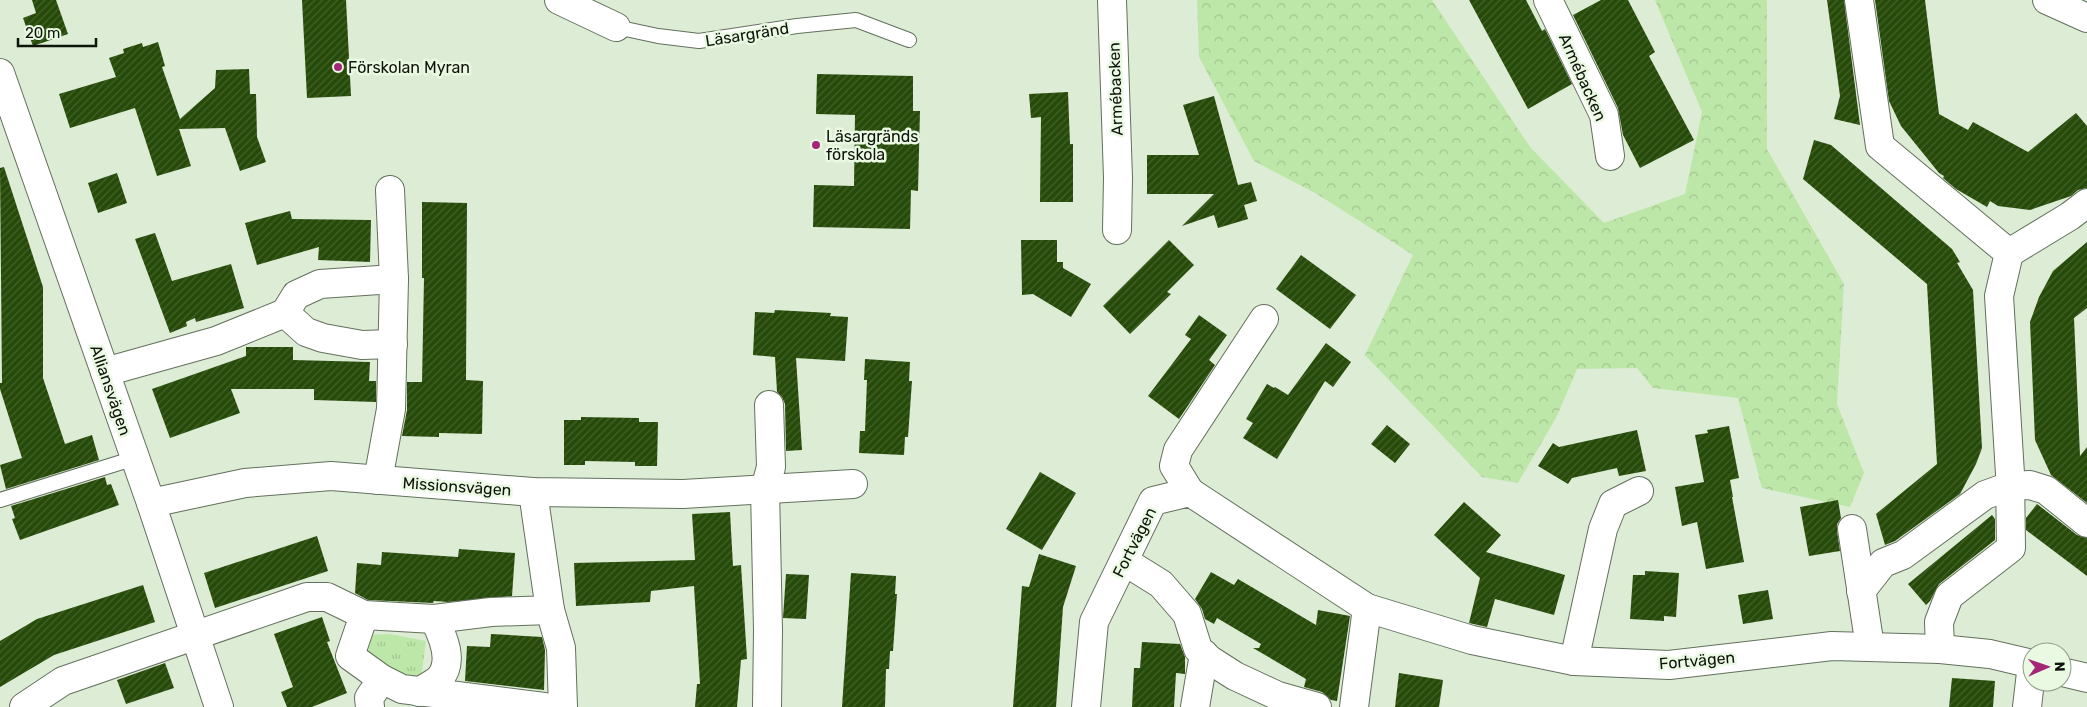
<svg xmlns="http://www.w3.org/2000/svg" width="2087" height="707" font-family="Rubik,sans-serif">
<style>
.forest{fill:url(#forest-crowns)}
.park{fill:url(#park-tufts)}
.building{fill:url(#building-hatch)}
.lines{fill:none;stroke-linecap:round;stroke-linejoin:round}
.lane-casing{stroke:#63705d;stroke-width:16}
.street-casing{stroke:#63705d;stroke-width:30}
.lane{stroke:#fff;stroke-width:14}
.street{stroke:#fff;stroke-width:28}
.poi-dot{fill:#a32679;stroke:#eaf9e2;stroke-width:2}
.labels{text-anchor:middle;stroke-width:5;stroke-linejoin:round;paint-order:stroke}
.street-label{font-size:16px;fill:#0e130b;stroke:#eaf9e2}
.poi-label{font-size:16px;fill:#0e130b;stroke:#eaf9e2;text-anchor:start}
</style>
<defs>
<pattern id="forest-crowns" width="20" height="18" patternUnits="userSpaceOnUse" patternTransform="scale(1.25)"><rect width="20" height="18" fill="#bde7a8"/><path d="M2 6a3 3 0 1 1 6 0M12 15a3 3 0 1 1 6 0" fill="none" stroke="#a1c58f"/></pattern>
<pattern id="park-tufts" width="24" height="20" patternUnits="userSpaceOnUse" patternTransform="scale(1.25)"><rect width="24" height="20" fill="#bde7a8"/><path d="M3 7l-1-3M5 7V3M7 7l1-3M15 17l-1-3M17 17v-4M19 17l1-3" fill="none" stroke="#a1c58f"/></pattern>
<pattern id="building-hatch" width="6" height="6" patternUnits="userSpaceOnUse" patternTransform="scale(1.25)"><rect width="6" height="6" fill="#264b09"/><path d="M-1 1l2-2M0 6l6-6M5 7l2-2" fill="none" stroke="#43612c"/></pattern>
</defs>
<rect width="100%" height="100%" fill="#ddecd5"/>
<!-- forest -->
<polygon class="forest" points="1197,0 1432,0 1530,147 1604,223 1685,194 1702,112 1655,0 1767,0 1767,149 1844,284 1837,404 1864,473 1850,507 1762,488 1738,398 1653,388 1637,368 1577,369 1557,416 1518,483 1482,477 1365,355 1413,255 1317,194 1254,161 1199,57"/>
<!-- park -->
<polygon class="park" points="390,634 426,641 421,678 404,675 358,656 361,635"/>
<!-- building -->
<g class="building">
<polygon points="32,0 56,0 68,34 33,46 23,18 36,13"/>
<polygon points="302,0 346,0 351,96 307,98"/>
<polygon points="1469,0 1526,0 1542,31 1545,29 1572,84 1528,109"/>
<polygon points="1601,0 1628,0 1655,52 1649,56 1694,140 1640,168 1623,135 1618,108 1573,15"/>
<polygon points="1827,0 1844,0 1860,125 1834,119 1840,96"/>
<polygon points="1875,0 1925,0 1939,114 1968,130 1973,122 2028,152 2076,113 2087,126 2087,188 2078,190 2071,196 2030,210 1998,206 1990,201 1987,207 1956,189 1943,178 1944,176 1939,173 1901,126 1889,101"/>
<polygon points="158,42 165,66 162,67 180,119 215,88 216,70 249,69 250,94 256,94 257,137 266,162 240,171 225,128 179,129 191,166 157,176 135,108 70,128 59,94 116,77 109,58 124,53 123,49 142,43 143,47"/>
<polygon points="817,74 913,76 913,111 920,111 918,191 911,190 910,229 813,227 814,185 854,186 855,115 816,114"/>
<polygon points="1068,92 1070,144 1073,144 1073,202 1040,202 1041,117 1031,118 1029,94"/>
<polygon points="1214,96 1238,185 1251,182 1257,201 1244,205 1248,219 1218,228 1214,215 1182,226 1214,194 1147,194 1147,155 1199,155 1183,105"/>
<polygon points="1814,140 1831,145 1952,249 1960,262 1957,263 1973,290 1982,448 1976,464 1960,494 1895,541 1885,545 1876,514 1937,464 1927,284 1803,179"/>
<polygon points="4,167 43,287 43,378 65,444 92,435 99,460 6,489 0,465 22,458 0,389 0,383 2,383 0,168"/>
<polygon points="117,173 127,203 98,213 88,183"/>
<polygon points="422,202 467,203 466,380 483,381 482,434 439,433 439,437 402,436 407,410 407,382 422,382 424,278 422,278"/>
<polygon points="290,211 292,219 371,220 370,262 318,260 319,247 257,265 245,223"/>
<polygon points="155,233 172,281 231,264 244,308 196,322 195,318 186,322 187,326 170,333 135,239"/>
<polygon points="1021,240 1057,240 1057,262 1063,262 1063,268 1091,284 1071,317 1033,294 1022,295"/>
<polygon points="1169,240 1194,265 1167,292 1171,294 1130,334 1103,306"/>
<polygon points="2087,242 2087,308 2074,318 2080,456 2087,447 2087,503 2051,475 2035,440 2030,322 2039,297 2053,271"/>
<polygon points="1301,255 1356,295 1330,329 1276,289"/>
<polygon points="775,310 831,313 830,316 848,317 845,361 796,358 802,450 786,451 785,404 782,397 777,392 775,357 753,355 755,312 774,313"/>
<polygon points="1199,315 1227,335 1209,360 1215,365 1179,419 1148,396 1191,339 1185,335"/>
<polygon points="1326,343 1351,362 1333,387 1325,381 1277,459 1243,438 1253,423 1246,419 1267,384 1274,388 1275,387 1288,395"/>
<polygon points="246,347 293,347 293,360 370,362 369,381 376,381 376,402 314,400 314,389 231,389 240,413 170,438 152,389 246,356"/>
<polygon points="865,359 910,362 909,381 912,381 908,437 905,437 904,455 859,453 860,431 865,431 867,380 864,380"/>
<polygon points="581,417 639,418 639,422 658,422 657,466 635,466 635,462 585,461 585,465 564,465 564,420 581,420"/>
<polygon points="1387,425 1410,444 1395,463 1371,444"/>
<polygon points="1729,426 1739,478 1730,480 1733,497 1732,497 1744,562 1706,569 1697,522 1682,526 1675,487 1704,482 1695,435 1708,433 1707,430"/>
<polygon points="1637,430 1646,471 1619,476 1617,468 1572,478 1568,484 1538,466 1553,443 1559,447"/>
<polygon points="1040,472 1076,493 1042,550 1006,529"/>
<polygon points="105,477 107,485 111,484 119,505 20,540 12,519 15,518 11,506"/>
<polygon points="1838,500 1841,518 1837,524 1837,531 1840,551 1809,556 1800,507"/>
<polygon points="1464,502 1501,535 1486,552 1565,575 1554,615 1495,599 1487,627 1469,623 1480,578 1434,535"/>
<polygon points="2037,504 2077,535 2087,538 2087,576 2026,530 2026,518"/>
<polygon points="730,512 733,566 741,565 747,659 741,660 737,707 695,707 697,684 700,684 694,586 651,591 650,602 576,606 574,563 695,560 692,514"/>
<polygon points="1992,515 1995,519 1995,540 1939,584 1930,601 1926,605 1908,584"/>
<polygon points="317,536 328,571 215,608 204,573"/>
<polygon points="459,549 515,553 512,596 448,602 434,601 433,603 368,600 355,593 357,563 381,565 382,552 458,557"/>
<polygon points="1039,554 1076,566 1063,607 1056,707 1013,707 1022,586 1029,587"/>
<polygon points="1645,571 1679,573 1676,617 1664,616 1664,621 1630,619 1633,575 1645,575"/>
<polygon points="1211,572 1234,585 1238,579 1316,625 1318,610 1350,616 1337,701 1331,700 1322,692 1304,687 1306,679 1253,648 1259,648 1261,644 1217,618 1214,624 1205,619 1202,609 1195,599"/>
<polygon points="851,573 896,576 895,594 897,594 893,651 890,651 889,669 886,669 885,707 842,707"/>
<polygon points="786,574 809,575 806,619 783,618"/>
<polygon points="143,585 155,622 54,655 0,687 0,641 37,619"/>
<polygon points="1768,590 1773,619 1743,624 1738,595"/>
<polygon points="322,617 330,641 327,642 347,693 312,707 287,707 281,692 293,687 274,634"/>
<polygon points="491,634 542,637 545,650 544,690 465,681 467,646 490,647"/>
<polygon points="1142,642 1180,644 1185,657 1185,674 1176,673 1174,707 1132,707 1134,668 1140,668"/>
<polygon points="165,663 174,688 126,704 117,680"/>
<polygon points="1399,673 1443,680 1439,707 1395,707"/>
<polygon points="1952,678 1995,681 1993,707 1949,707"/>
</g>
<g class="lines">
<defs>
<g id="lane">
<polyline points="616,27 658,36 699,41 797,26 856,20 909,40"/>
<polyline points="0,500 135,458"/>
</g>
<g id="street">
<polyline points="559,0 616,27"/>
<polyline points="1112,0 1118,178 1117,230"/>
<polyline points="1548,0 1604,115 1610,156"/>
<polyline points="1859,0 1880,146 2009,253 2070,216 2087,203"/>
<polyline points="2047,0 2087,18"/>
<polyline points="0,73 151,503 219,707"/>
<polyline points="285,313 296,295 320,284 394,279"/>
<polyline points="105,372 216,341 285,313 306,332 323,338 362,345 393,344"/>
<polyline points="378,480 391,409 394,279 390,190"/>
<polyline points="1190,492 1174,466 1178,450 1264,319"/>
<polyline points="151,503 245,483 331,476 533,492 683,494 853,484"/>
<polyline points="1852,529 1870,647"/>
<polyline points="1124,561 1161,584 1187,614 1198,649 1210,660 1235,676 1278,696 1317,707"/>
<polyline points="1861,591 1883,563 1903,555 1985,495 2010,486 2030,485 2046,490 2087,523"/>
<polyline points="550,610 561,648 563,707"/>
<polyline points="364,615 350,656 382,679 402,689 544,707"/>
<polyline points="1940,649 1939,622 1949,596 2011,548 2010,474 1999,296 2009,253"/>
<polyline points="1574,661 1603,529 1613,504 1639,491"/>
<polyline points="2062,672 2087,678"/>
<path d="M419,692C425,688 433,684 439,679C455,662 443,636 434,619"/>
<polyline points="24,707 63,681 307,597 327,597 364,615 434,619 491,612 550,610 533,492"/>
<polyline points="370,707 369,698 382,679"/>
<polyline points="767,707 768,630 765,489 771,467 769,405"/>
<polyline points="1086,707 1094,622 1153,501 1190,492 1367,608 1472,640 1574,661 1669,665 1832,646 1940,649 1990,654 2032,664"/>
<polyline points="1195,707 1204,654"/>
<polyline points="1354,707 1367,608"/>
<polyline points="2027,707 2032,664"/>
</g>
</defs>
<!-- lane casing -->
<use href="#lane" class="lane-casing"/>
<!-- street casing -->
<use href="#street" class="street-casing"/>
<!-- lane -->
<use href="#lane" class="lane"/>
<!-- street -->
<use href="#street" class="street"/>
</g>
<!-- markers -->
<g class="poi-dot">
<circle cx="338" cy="67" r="5"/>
<circle cx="816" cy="145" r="5"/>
</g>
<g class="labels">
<!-- street labels -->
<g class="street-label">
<text transform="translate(747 34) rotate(-9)" y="6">Läsargränd</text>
<text transform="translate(1583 77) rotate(66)" y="6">Armébacken</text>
<text transform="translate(1115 89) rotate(-92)" y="6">Armébacken</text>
<text transform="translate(111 390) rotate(71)" y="6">Alliansvägen</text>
<text transform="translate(457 486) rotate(4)" y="6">Missionsvägen</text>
<text transform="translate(1134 542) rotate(-63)" y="6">Fortvägen</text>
<text transform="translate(1697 660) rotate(-5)" y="6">Fortvägen</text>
</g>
<!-- poi labels -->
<g class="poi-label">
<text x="348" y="73">Förskolan Myran</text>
<text x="826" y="142">Läsargränds<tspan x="826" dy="18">förskola</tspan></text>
</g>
</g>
<!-- north arrow -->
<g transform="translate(2047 667) rotate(88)"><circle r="24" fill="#eaf9e2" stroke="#929d8c"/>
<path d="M0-4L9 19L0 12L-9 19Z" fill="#a32679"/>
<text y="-8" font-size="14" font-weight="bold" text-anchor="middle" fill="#0e130b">N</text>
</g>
<!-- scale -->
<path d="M18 38v8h78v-8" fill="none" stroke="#0e130b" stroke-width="2.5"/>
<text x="25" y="38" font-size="15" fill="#0e130b" stroke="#eaf9e2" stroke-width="4" paint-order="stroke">20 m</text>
</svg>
